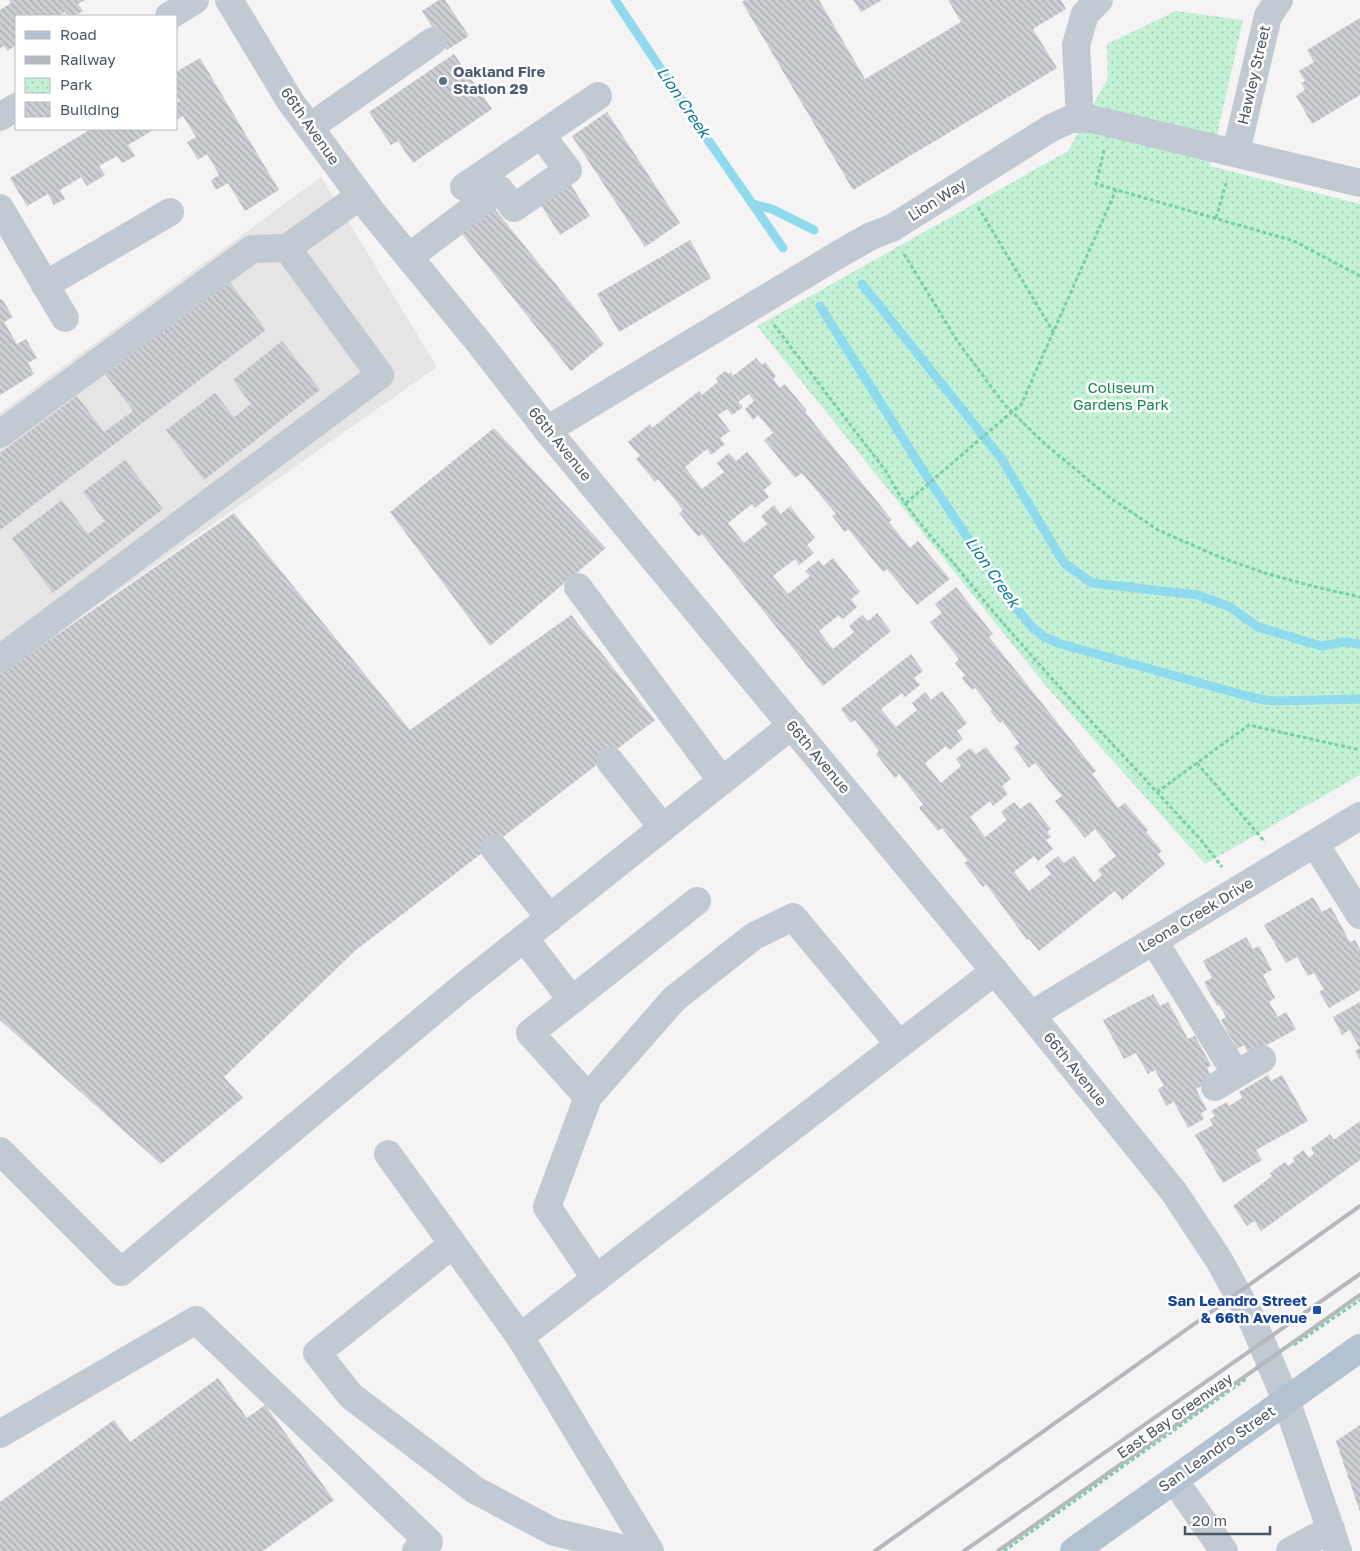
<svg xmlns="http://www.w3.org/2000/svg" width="1360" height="1551" font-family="'Golos Text',sans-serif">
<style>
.education{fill:#e6e4e5}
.park{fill:url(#park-dots)}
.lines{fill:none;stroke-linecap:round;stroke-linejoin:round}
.stream{stroke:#90daee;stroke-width:9}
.building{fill:url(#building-back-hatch)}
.path{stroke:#7ad0a6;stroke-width:3;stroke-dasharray:4 2.5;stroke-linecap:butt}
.minor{stroke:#c1cad2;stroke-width:28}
.major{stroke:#b3c2d1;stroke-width:28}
.rail{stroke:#b5b8bd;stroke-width:4}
.service-dot{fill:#5c6f8a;stroke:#fff;stroke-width:2}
.transit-dot{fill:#1a4fb4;stroke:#fff;stroke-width:2}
.labels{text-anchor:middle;stroke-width:5;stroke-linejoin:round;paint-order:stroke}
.service-label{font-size:15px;font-weight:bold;fill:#4e5e75;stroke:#fff;text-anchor:start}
.street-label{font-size:15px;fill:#4a5661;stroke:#fff}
.park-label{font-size:15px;fill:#17864f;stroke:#fff}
.transit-label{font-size:15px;font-weight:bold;fill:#164399;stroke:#fff;text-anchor:end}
.water-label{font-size:16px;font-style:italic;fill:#0c7c9b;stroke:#fff}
</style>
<defs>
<pattern id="park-dots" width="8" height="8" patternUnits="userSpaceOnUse" patternTransform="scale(1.25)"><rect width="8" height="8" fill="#c3f1d5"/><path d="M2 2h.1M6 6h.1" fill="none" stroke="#a0c6b0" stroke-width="1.8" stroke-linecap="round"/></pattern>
<pattern id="building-back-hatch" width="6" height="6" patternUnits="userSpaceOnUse" patternTransform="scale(1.25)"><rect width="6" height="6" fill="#cdcfd5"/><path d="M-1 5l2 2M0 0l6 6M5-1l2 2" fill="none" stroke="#a8abb0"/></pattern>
</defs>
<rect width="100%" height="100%" fill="#f5f3f3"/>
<!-- education -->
<polygon class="education" points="321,177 437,367 0,674 0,413"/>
<!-- park -->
<polygon class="park" points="1176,11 1243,20 1210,166 1360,204 1360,775 1205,864 1045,685 757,326 1068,151 1108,78 1107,44"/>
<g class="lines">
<!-- stream -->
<g class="stream">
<polyline points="615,0 706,137 783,248"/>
<polyline points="753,204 772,209 814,230"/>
<polyline points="862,284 1001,458 1064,563 1092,583 1198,595 1230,607 1258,627 1321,646 1344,642 1360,644"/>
<polyline points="820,306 924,472 1008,598 1032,627 1044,637 1061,644 1254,698 1273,701 1360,699"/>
</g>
</g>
<!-- building -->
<g class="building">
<polygon points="9,0 85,0 78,4 83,11 74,16 68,16 65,12 58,16 16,16 16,45 8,51 4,46 0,48 0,10 11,3"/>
<polygon points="439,0 445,0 469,36 447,50 422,11"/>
<polygon points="745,0 819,0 865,79 961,22 948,0 1061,0 1066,9 1033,29 1057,68 853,190 742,2"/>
<polygon points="853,0 882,0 861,12"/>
<polygon points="1360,18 1360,95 1312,124 1296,96 1305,90 1301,83 1305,81 1299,71 1314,62 1307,50"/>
<polygon points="454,54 492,109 413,163 398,141 391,145 369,112"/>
<polygon points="200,58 279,190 245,211 228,183 216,190 211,180 219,175 207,154 198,160 187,142 196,137 183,116 176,120 176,103 180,101 176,95 176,72"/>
<polygon points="607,112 680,223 645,247 572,136"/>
<polygon points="91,129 155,129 128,145 135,156 122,163 117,156 99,166 105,175 87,186 81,177 60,190 65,199 54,205 48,194 27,206 10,178"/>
<polygon points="568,180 590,216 560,235 537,199"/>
<polygon points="490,203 604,344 571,371 458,229"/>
<polygon points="690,240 711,278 619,332 597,294"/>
<polygon points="229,281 266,330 0,530 0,453 77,396 104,432 133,411 105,374"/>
<polygon points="2,299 13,317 4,322 17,344 26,339 37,358 28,363 34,374 0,395 0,300"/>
<polygon points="282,341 320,390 204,480 166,430 215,393 234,417 251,404 233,380"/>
<polygon points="756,358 762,365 765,362 776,376 773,379 780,388 785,384 807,411 805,412 892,520 889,522 910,548 918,541 950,579 917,605 887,569 883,572 848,529 845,532 832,516 836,514 802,473 795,478 764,440 773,433 758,415 753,420 745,409 754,401 749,394 738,402 743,407 732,415 727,409 718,415 730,431 720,438 725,444 711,455 707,449 685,467 702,489 724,472 717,463 729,453 736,461 747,452 772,483 764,490 769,497 755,508 752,504 728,523 744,543 767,524 761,516 774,505 781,514 790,506 815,538 807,545 814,553 799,565 795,559 773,576 788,594 810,576 805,571 819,560 823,566 833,558 860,592 851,599 857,607 843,619 839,615 819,631 833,649 854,632 849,626 862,615 868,621 877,613 891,631 823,686 702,534 698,537 679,513 683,510 658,479 655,482 636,459 640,456 628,442 650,424 652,428 699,391 702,395 718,382 716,378 725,371 728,374 731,372 733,376"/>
<polygon points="494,428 606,548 490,646 390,512"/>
<polygon points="125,460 163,509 53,593 12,538 62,500 88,534 105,521 83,492"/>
<polygon points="234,513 410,730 571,615 655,720 356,950 224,1077 243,1098 161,1164 0,1020 0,674"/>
<polygon points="956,587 993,634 989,637 1096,771 1092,774 1118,808 1125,803 1148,830 1146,832 1162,851 1158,854 1165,864 1122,900 1115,891 1039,951 1029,939 1027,940 986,884 983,887 964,863 968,861 942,828 938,831 919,808 923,804 899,774 895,778 876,754 879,751 855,720 851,723 841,709 911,654 923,671 914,678 920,685 905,697 902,693 881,709 896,727 917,710 912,703 925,692 931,700 942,691 967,723 957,731 963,739 950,750 946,746 925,763 941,783 961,766 956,759 970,748 976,754 986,747 1011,779 1002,786 1008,794 993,806 990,801 970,817 985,837 1007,820 1001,812 1014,802 1020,809 1030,802 1051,829 1047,832 1051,837 1046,840 1053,849 1038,861 1034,856 1014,872 1029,891 1051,874 1045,866 1058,856 1064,863 1074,856 1094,882 1102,875 1098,870 1116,856 1095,829 1085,838 1055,801 1062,796 1035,763 1029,768 1014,748 1019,743 1002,721 1000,723 990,711 992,709 975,688 972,690 962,678 965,675 955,663 959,659 930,622 942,613 935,604"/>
<polygon points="1313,897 1322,912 1331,907 1350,942 1355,940 1360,949 1360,990 1329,1008 1319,992 1324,989 1314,973 1308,976 1297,957 1286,963 1264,925"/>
<polygon points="1246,937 1253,949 1259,946 1272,970 1263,975 1275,998 1269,1002 1278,1017 1286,1012 1296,1029 1249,1055 1244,1045 1237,1049 1221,1020 1226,1017 1219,1005 1217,1006 1204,982 1212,978 1203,961"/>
<polygon points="1153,994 1160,1006 1168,1002 1188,1039 1195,1036 1211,1065 1207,1068 1213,1080 1196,1089 1207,1110 1201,1113 1204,1119 1188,1128 1174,1102 1166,1106 1158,1089 1164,1086 1155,1070 1148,1074 1136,1053 1124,1059 1103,1020"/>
<polygon points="1360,1002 1360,1060 1355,1051 1360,1048 1349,1030 1342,1035 1333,1017"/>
<polygon points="1268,1075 1271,1081 1282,1075 1308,1121 1256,1150 1262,1160 1223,1183 1195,1135 1213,1125 1210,1119 1215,1116 1211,1111 1227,1102 1229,1106 1242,1098 1239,1092"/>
<polygon points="1360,1121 1360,1160 1261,1231 1254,1221 1247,1226 1233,1206 1272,1176 1270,1173 1285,1162 1288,1166 1295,1161 1293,1158 1303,1150 1309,1158 1314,1154 1311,1148 1330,1134 1334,1140"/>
<polygon points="218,1378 247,1418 265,1405 334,1500 263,1551 0,1551 0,1502 114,1420 130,1442"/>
<polygon points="1360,1425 1360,1512 1336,1441"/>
</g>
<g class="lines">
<!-- path -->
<g class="path">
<polyline points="1104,150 1096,184 1294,241 1360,276"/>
<polyline points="978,207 1054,333"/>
<polyline points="1216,218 1227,180"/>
<polyline points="904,254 958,342 1004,404 1045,444 1109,497 1158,530 1222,558 1268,574 1320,588 1360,597"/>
<path d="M774,325L888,474C905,510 935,540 960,571C1035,665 1120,751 1201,840L1222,867"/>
<polyline points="906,503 1007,416 1021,405 1116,190"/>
<polyline points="1197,763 1265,842"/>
<polyline points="1157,792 1249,725 1360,750"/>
<polyline points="1294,1345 1360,1300"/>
<polyline points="1004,1551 1246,1379"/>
</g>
<!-- minor -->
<g class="minor">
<polyline points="229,0 290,101 372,212 481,345 547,430 1031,1015 1174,1192 1219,1260 1253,1322 1286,1400 1338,1551"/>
<polyline points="169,16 195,0"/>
<polyline points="0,117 16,107"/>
<polyline points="1080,119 1076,45 1085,14 1099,0"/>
<polyline points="310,127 433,41"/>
<polyline points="1236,152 1268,16 1279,0"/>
<polyline points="464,187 598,96"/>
<polyline points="0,208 65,318"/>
<polyline points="409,257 499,189 514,208 568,170 541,135"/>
<polyline points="45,285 170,212"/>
<polyline points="547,430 836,256 871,236 892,228 1051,128 1071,119 1092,119 1360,183"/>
<polyline points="0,434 252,249 287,248 360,196"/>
<polyline points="578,587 722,781"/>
<polyline points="0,659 380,375 287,248"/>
<polyline points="610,761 663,828"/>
<polyline points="1315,844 1360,915"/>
<polyline points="494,848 550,918"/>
<polyline points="524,938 572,1000 530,1033 588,1097"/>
<polyline points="1154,941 1236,1074"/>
<polyline points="572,1000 697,901"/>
<polyline points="1031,1015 1360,816"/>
<polyline points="1215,1087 1262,1059"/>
<polyline points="0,1151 121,1272 460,989 792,725"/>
<polyline points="388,1154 520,1337"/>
<polyline points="453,1244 317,1353 351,1396 475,1490 554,1532 634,1551"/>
<polyline points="596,1279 547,1207 588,1097 674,999 754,936 793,917 899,1044"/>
<polyline points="0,1434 196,1320 429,1542 416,1551"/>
<polyline points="1174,1480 1224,1551"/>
<polyline points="650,1551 520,1337 995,971"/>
<polyline points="1290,1551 1331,1529"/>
</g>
<!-- major -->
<polyline class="major" points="1074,1551 1360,1348"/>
<!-- rail -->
<g class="rail">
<polyline points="875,1551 1360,1206"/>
<polyline points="964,1551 1360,1274"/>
<polyline points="998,1551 1360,1295"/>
</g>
</g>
<!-- markers -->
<circle class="service-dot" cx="443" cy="81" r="5"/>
<rect class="transit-dot" x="1312" y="1305" width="10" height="10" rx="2.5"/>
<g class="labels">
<!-- service labels -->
<g class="service-label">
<text x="453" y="77">Oakland Fire<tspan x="453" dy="17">Station 29</tspan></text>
</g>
<!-- street labels -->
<g class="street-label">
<text transform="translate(1254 75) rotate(-77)" y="5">Hawley Street</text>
<text transform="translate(310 126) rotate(55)" y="5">66th Avenue</text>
<text transform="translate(937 200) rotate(-32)" y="5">Lion Way</text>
<text transform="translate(560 444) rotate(51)" y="5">66th Avenue</text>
<text transform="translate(818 757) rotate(50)" y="5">66th Avenue</text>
<text transform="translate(1196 915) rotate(-31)" y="5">Leona Creek Drive</text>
<text transform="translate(1075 1069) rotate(51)" y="5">66th Avenue</text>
<text transform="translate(1175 1416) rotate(-35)" y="5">East Bay Greenway</text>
<text transform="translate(1217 1449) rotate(-35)" y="5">San Leandro Street</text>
</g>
<!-- park labels -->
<g class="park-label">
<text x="1121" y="393">Coliseum<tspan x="1121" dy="17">Gardens Park</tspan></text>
</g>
<!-- transit labels -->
<g class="transit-label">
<text x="1307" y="1306">San Leandro Street<tspan x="1307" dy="17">&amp; 66th Avenue</tspan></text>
</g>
<!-- water labels -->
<g class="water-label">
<text transform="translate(684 102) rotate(56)" y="6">Lion Creek</text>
<text transform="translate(993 572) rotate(55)" y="6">Lion Creek</text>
</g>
</g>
<!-- legend -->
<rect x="15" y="15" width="162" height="115" fill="#ffffff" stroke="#b7bbc0"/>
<rect x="25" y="31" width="25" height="8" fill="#b3c2d1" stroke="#b7bbc0"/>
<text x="60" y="40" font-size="15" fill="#4a5661">Road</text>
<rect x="25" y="56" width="25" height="8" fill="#b5b8bd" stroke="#b7bbc0"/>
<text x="60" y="65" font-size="15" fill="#4a5661">Railway</text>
<rect x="25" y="78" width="25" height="15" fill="url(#park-dots)" stroke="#b7bbc0"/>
<text x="60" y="90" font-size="15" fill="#4a5661">Park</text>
<rect x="25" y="102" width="25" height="15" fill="url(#building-back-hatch)" stroke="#b7bbc0"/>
<text x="60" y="115" font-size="15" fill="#4a5661">Building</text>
<!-- scale -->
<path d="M1185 1526v8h85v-8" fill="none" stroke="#4a5661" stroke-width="2.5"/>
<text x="1192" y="1526" font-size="15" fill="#4a5661" stroke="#ffffff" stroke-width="4" paint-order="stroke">20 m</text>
</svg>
